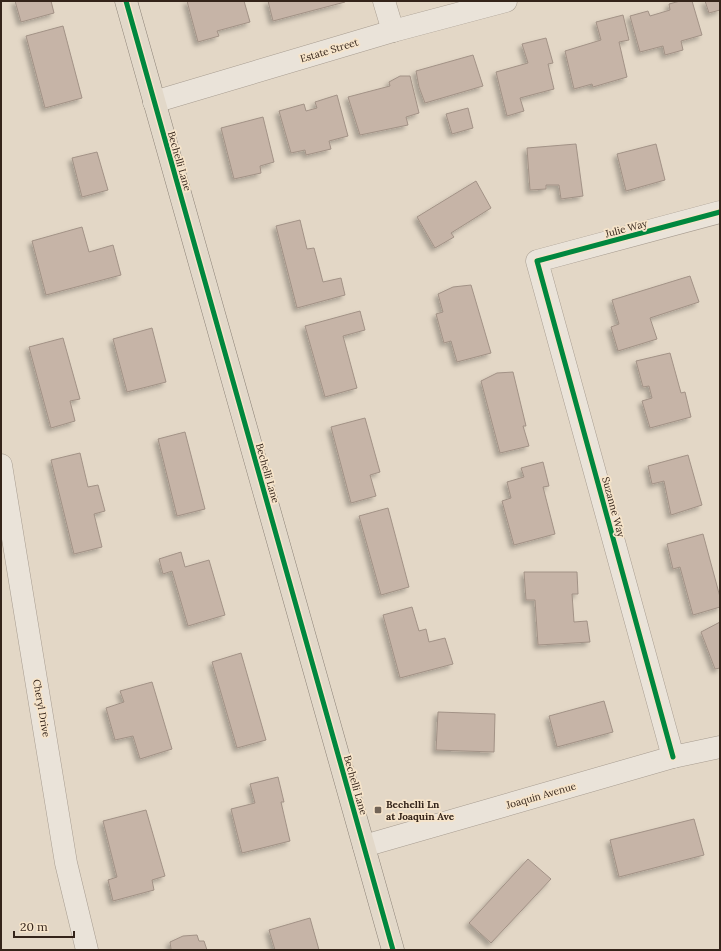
<svg xmlns="http://www.w3.org/2000/svg" width="721" height="951" font-family="Lora,serif">
<style>
.building{fill:#c6b4a7;stroke:#a29286;filter:url(#shadow)}
.lines{fill:none;stroke-linecap:round;stroke-linejoin:round}
.minor-casing{stroke:#a79c90;stroke-width:23}
.major-casing{stroke:#8c8277;stroke-width:23}
.minor{stroke:#eae3d9;stroke-width:22}
.major{stroke:#e2d8c9;stroke-width:22}
.cycleway-casing{stroke:#f6e4ca;stroke-width:8}
.cycleway{stroke:#00873e;stroke-width:5}
.poi-dot{fill:#716356;stroke:#f6e4ca;stroke-width:1.5}
.labels{text-anchor:middle;stroke-width:3.5;stroke-linejoin:round;paint-order:stroke}
.street-label{font-size:10px;fill:#34241a;stroke:#f6e4ca}
.poi-label{font-size:10px;font-weight:bold;fill:#34241a;stroke:#f6e4ca;text-anchor:start}
</style>
<defs>
<filter id="shadow"><feDropShadow dx="-3.5" dy="3.5" stdDeviation="2" flood-color="#0004"/></filter>
</defs>
<rect width="100%" height="100%" fill="#e3d7c6"/>
<!-- building -->
<g class="building">
<polygon points="15,1 51,1 54,13 21,22"/>
<polygon points="187,1 244,1 250,22 217,31 219,36 198,42"/>
<polygon points="268,1 344,1 345,2 273,21"/>
<polygon points="680,1 692,1 702,35 681,41 683,50 665,55 663,46 640,52 630,16 648,11 650,16 670,10 669,4"/>
<polygon points="705,1 720,1 720,10 709,13"/>
<polygon points="623,15 629,40 619,42 627,77 593,87 592,84 574,89 565,51 601,40 596,22"/>
<polygon points="63,26 82,98 45,108 26,36"/>
<polygon points="546,38 553,63 548,64 554,89 520,98 524,111 507,116 496,72 528,63 522,44"/>
<polygon points="473,55 483,86 425,103 419,87 416,71"/>
<polygon points="400,76 410,76 419,113 406,117 408,125 360,135 348,97 390,86 389,82"/>
<polygon points="337,95 348,136 329,141 331,149 306,155 305,150 291,153 279,111 304,104 306,111 317,108 315,102"/>
<polygon points="468,108 473,128 452,134 446,114"/>
<polygon points="263,117 274,162 260,166 261,173 234,179 221,128"/>
<polygon points="576,144 583,196 561,199 559,185 546,185 546,189 530,190 527,148"/>
<polygon points="656,144 665,180 626,191 617,154"/>
<polygon points="97,152 108,190 82,197 72,158"/>
<polygon points="476,181 491,208 451,233 454,237 435,248 417,217"/>
<polygon points="300,220 307,249 314,248 323,282 341,278 345,295 297,308 276,226"/>
<polygon points="82,227 89,252 113,245 121,275 46,295 32,241"/>
<polygon points="690,276 699,302 650,318 657,339 618,351 611,327 619,324 612,300"/>
<polygon points="471,285 491,353 457,362 451,341 444,343 436,314 443,312 438,294 453,287"/>
<polygon points="360,311 365,330 343,336 357,388 325,397 305,326"/>
<polygon points="152,328 166,382 127,392 113,339"/>
<polygon points="63,338 80,399 70,401 75,421 51,428 29,347"/>
<polygon points="670,353 681,393 685,392 691,417 650,428 642,401 652,398 649,386 643,387 636,361"/>
<polygon points="513,372 526,426 523,426 529,446 500,453 481,381 497,373"/>
<polygon points="365,418 380,472 370,475 376,496 351,503 331,427"/>
<polygon points="185,432 205,509 177,516 158,439"/>
<polygon points="80,453 88,487 98,485 105,511 94,514 102,547 74,554 51,460"/>
<polygon points="688,455 702,505 671,515 664,481 652,484 648,466"/>
<polygon points="543,462 549,486 543,487 555,534 514,545 502,501 511,498 507,482 524,477 521,468"/>
<polygon points="388,508 409,587 381,595 359,516"/>
<polygon points="703,534 720,597 720,607 693,615 680,567 673,569 667,544"/>
<polygon points="181,552 185,567 209,560 225,615 188,626 172,571 163,574 159,559"/>
<polygon points="524,572 577,572 578,594 572,594 574,622 587,621 590,642 538,645 535,600 526,600"/>
<polygon points="412,607 419,631 426,629 429,642 445,638 453,664 400,678 383,615"/>
<polygon points="720,622 720,668 715,669 701,632"/>
<polygon points="241,653 266,740 237,748 212,662"/>
<polygon points="152,682 172,749 140,759 133,736 115,740 106,708 124,702 120,691"/>
<polygon points="604,701 613,732 557,747 549,716"/>
<polygon points="438,712 495,714 494,752 436,750"/>
<polygon points="278,777 284,802 281,802 290,841 242,853 231,809 255,803 250,784"/>
<polygon points="146,810 165,876 152,880 154,890 113,901 108,880 117,877 103,821"/>
<polygon points="694,819 704,855 619,877 610,840"/>
<polygon points="528,859 551,879 491,943 469,923"/>
<polygon points="310,918 319,950 275,950 269,930"/>
<polygon points="197,935 199,941 204,941 207,950 168,950 171,949 170,942 183,936"/>
</g>
<g class="lines">
<defs>
<g id="minor">
<polyline points="384,1 393,31"/>
<polyline points="154,102 393,31 506,1"/>
<polyline points="1,465 66,863 87,950"/>
<polyline points="673,757 537,261 720,212"/>
<polyline points="364,846 673,757 720,747"/>
</g>
<polyline id="major" points="126,1 393,950"/>
</defs>
<!-- minor casing -->
<use href="#minor" class="minor-casing"/>
<!-- major casing -->
<use href="#major" class="major-casing"/>
<!-- minor -->
<use href="#minor" class="minor"/>
<!-- major -->
<use href="#major" class="major"/>
<defs>
<g id="cycleway">
<polyline points="126,1 393,950"/>
<polyline points="673,757 537,261 720,212"/>
</g>
</defs>
<!-- cycleway casing -->
<use href="#cycleway" class="cycleway-casing"/>
<!-- cycleway -->
<use href="#cycleway" class="cycleway"/>
</g>
<!-- markers -->
<rect class="poi-dot" x="374" y="806" width="8" height="8" rx="2"/>
<g class="labels">
<!-- street labels -->
<g class="street-label">
<text transform="translate(329 50) rotate(-17)" y="4">Estate Street</text>
<text transform="translate(180 161) rotate(74)" y="4">Bechelli Lane</text>
<text transform="translate(626 228) rotate(-15)" y="4">Julie Way</text>
<text transform="translate(268 473) rotate(74)" y="4">Bechelli Lane</text>
<text transform="translate(614 507) rotate(75)" y="4">Suzanne Way</text>
<text transform="translate(42 708) rotate(80)" y="4">Cheryl Drive</text>
<text transform="translate(356 785) rotate(74)" y="4">Bechelli Lane</text>
<text transform="translate(541 795) rotate(-16)" y="4">Joaquin Avenue</text>
</g>
<!-- poi labels -->
<g class="poi-label">
<text x="386" y="808">Bechelli Ln<tspan x="386" dy="12">at Joaquin Ave</tspan></text>
</g>
</g>
<!-- border -->
<rect width="721" height="951" fill="none" stroke="#34241a" stroke-width="4"/>
<!-- scale -->
<path d="M14 931v6h60v-6" fill="none" stroke="#34241a" stroke-width="2"/>
<text x="20" y="931" font-size="12" fill="#34241a" stroke="#f6e4ca" stroke-width="3" paint-order="stroke">20 m</text>
</svg>
